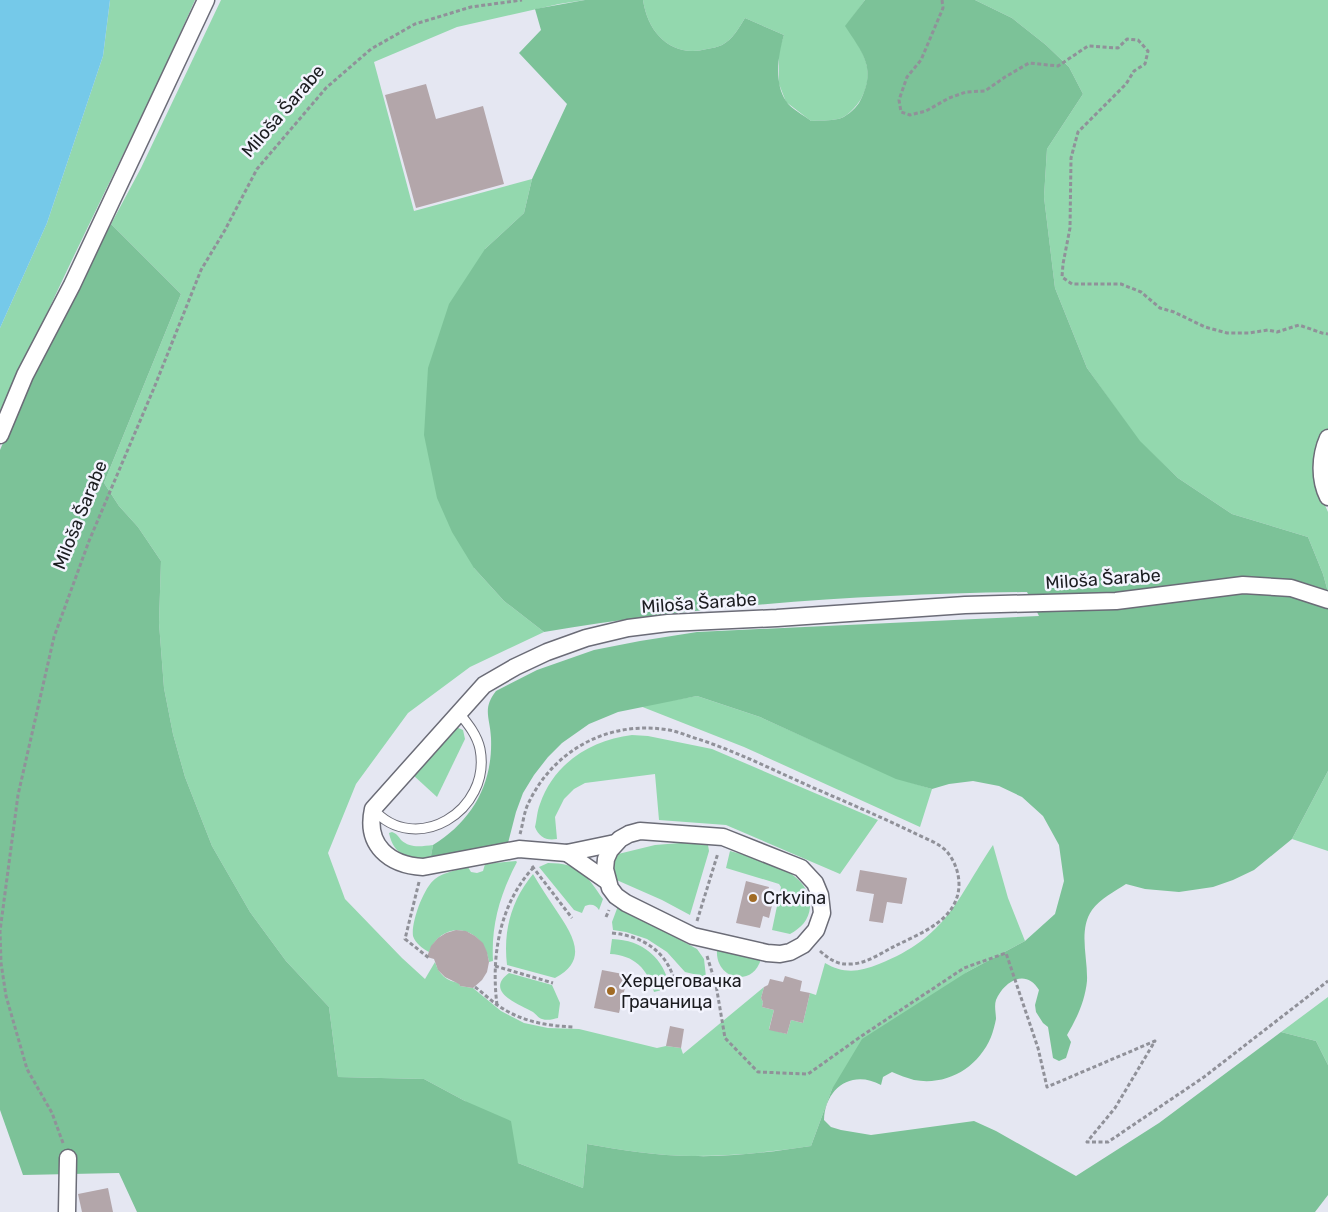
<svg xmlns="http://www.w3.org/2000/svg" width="1328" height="1212" font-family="Rubik,sans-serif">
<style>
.green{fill:#93d8ae}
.forest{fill:#7cc298}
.water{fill:#75c9e9}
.building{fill:#b3a6aa}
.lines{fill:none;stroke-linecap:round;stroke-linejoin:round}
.service-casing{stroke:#6b6c77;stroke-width:11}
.minor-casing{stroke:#6b6c77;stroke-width:19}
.path{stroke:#909199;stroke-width:3;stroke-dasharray:4 2.5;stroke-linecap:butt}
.service{stroke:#fff;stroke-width:9}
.minor{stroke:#fff;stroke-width:16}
.poi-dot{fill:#a16b25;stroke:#f3f4fe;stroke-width:2}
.labels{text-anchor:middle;stroke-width:5;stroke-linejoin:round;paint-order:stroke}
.street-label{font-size:18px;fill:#1b1c20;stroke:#f3f4fe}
.poi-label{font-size:18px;fill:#1b1c20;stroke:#f3f4fe;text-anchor:start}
</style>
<rect width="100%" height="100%" fill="#e5e7f2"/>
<!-- green -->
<g class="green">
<path d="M110,0H195C133,142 58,278 0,421V328L47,223L103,56Z"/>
<path d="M221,0H585L559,4L457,27L374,62L414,211L532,179L524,213L485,249L474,568L504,601L544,632L470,667L408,713L356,784L328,853L345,899L402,958L425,979L435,962C439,975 447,981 459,983L460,986L473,988L501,1011L524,1023L548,1028L579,1029L657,1048L666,1046L681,1048L683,1054L764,987L761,998L763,1002L762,1007L774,1010L769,1029L787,1034L791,1020L803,1023L810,993L816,995L825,963C843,974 860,972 879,964C947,937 956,900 993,845L1008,898L1025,941L967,972L832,1089L811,1146C772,1152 733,1156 693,1156C657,1156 622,1150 587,1144L583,1188L518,1163L465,1101L424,1079L338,1077L329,1007L286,961L250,912L212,846L185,777L173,734L164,688L159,623L161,561L138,527L119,506L104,483L181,294L111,224L141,168Z"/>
<path d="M643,0H865L846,26C862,51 877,69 861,99C856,107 847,117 838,119C830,121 820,120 811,121L786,102L779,84V50L784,35L745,18C739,28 733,39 722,45C718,47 712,48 707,49C672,58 648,34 643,0Z"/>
<polygon points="975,0 1328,0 1328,432 1319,492 1328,512 1328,592 1323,574 1308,537 1232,514 1178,478 1139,441 1087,368 1055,288 1044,197 1047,149 1083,94 1069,67 1046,45 1012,18"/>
<polygon points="697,696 760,717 896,778 932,789 920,827 744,747 640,706"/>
<polygon points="456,727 463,730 465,739 437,797 413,775"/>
<path d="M632,735L648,736L712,749L878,820L840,874L726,825L659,820L655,774L585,783L574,789L564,799L555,817L557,839C546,841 539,837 535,827C537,819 537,811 540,804C554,763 591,740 632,735Z"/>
<polygon points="1328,771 1328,851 1292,839"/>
<path d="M392,832C397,834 398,836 401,840C411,849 422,846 433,845L430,861C409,858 394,857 389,833Z"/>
<polygon points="680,843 695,843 708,845 709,851 690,915 662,900 612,878 614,855 655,845"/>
<path d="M730,851C757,859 811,869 810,907C809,920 801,928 790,934L772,930L781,887L779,884L726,868Z"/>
<path d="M516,861L517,862C500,894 491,925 493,961L489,962C484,926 443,918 429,952C423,949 415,943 413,936C411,922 424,887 435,879C444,872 458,870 468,867L471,872L477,873L483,871L485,864Z"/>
<path d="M548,863C580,863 586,875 603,899L599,910C595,904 591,904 585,906L582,913L574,910L539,867Z"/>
<path d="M533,874C540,886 548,898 556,910C572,934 590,960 555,978L507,965C503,931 511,901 533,874Z"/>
<polygon points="618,906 697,949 704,959 706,977 685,972 667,952 647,939 626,932 613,930 612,922"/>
<path d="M612,939C643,940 664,958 670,988L654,992C648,969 634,955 610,954Z"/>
<path d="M717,950L761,959C753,988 715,980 717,950Z"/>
<path d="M509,973L552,985L560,1003L558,1018C553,1019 548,1021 542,1019C538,1018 537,1015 533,1012C521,1005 483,992 509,973Z"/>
<polygon points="1328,997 1328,1065 1316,1041 1281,1032"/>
</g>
<!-- forest -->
<path class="forest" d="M585,0H643C648,34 672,58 707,49C712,48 718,47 722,45C733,39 739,28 745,18L784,35C778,55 774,83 786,101C791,109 804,115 811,121C820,120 830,121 838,119C845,118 855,109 859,103C877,69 864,55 845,26L865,0H975L1012,18L1046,45L1069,67L1083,94L1047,149L1044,197L1055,288L1087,368L1140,441L1178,478L1232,514L1308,537L1323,574L1328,592V771L1292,839L1254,870L1233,880L1213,887L1179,892L1145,889L1126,884C1115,891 1100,899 1092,910C1078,930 1088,958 1087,981C1085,1001 1077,1018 1067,1035L1071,1042L1066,1058L1059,1061L1053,1058L1048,1027L1043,1023L1036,1012L1035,1005L1039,990C1026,968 1004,981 996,1000C994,1006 996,1013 996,1019C995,1024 993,1032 991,1037C978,1068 947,1086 914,1080C907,1078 899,1075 892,1072L883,1077L881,1085C852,1069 825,1088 824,1120L831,1127L841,1130L871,1135L974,1121L996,1131L1076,1176L1159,1123L1281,1032L1316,1041L1328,1065V1195L1315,1212H137L119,1173L23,1175L0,1110V450L30,378L111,224L181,294L104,483L119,506L138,527L161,561L159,623L164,688L173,734L185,777L212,846L250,912L286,961L329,1007L338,1077L424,1079L465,1101L511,1121L518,1163L583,1188L587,1144C622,1150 657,1156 693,1156C733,1157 771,1152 811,1146L832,1089L862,1039L967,972L1025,941L1055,914L1064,881L1059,845L1043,816L1022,797L999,786L973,781L949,784L932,789L896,779L760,717L697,696L618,712L589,724L562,743L548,757L534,775L523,793L516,812L508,843L496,848L430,861L433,845C472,821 493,784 491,738C490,717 482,709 496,691L537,670L594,650L640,641L697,632L1039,616L1027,592C865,594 704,605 544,632L504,601L474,568L452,532L437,498L424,435L428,368L449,304L485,249L524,213L532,179L567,104L519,53L541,30L535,9Z"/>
<!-- water -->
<polygon class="water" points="0,0 110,0 103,56 47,223 0,328"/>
<!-- building -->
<g class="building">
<polygon points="426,84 436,119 483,106 504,184 416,208 385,95"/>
<polygon points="860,870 907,878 902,904 887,902 883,923 869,921 874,894 856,891"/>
<polygon points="746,881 769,887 766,899 773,901 769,918 763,916 760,928 736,923"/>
<polygon points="456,930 466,931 475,936 483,943 487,952 489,962 487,972 482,980 473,988 460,986 459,984 445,977 438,970 434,959 427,957 431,946 438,938 446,933"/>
<polygon points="602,970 628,975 619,1013 594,1008"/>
<polygon points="785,976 802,981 800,991 810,993 803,1023 791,1020 787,1034 769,1030 774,1010 762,1007 763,1002 761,998 764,987 768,985 770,979 783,982"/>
<polygon points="670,1026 684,1029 681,1048 666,1046"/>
<polygon points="108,1188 113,1212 82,1212 78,1194"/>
</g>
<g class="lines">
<defs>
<path id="service" d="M373,809C415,857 492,811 480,749C477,735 468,724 459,713"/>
<g id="minor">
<polyline points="0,435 25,375 72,285 206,0"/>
<path d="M1328,438C1320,456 1319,479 1328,497"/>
<polygon points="640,831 723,837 801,868 815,883 820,895 822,913 816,930 803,945 790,952 780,954 767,953 693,936 626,903 616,896 610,888 605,869 606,859 610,850 620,839 629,834"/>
<path d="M615,843L567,853L519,849L423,867C389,865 365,845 373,809L484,685L515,667L547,652L586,638L628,628L668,623L777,618L965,605L1116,601L1243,585L1291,588L1328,600"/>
<polyline points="567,853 607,881"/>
<polyline points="67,1212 68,1158"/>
</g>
</defs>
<!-- service casing -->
<use href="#service" class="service-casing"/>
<!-- minor casing -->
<use href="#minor" class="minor-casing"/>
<!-- path -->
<g class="path">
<polyline points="942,0 943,8 921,60 907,77 899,100 901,112 910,115 926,111 949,98 966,92 985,91 1005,77 1029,63 1058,66 1088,46 1118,48 1127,39 1138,40 1148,51 1145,64 1134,71 1126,84 1078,132 1071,158 1070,228 1063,264 1062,277 1072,284 1121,284 1141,292 1160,308 1174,312 1205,327 1227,333 1249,333 1268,330 1277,332 1299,325 1322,333 1328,334"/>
<path d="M520,834C523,824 524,811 529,802C555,748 611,720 669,730C679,732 688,736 698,739C741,753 781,774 823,792C853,805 883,818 912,832C924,838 940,843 948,853C955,862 959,873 959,885C958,920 921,933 895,946C881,953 866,964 850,964C837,965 829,959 820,951"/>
<polyline points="532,866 572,918"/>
<polyline points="419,882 405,939 429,958"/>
<polyline points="606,917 609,910"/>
<polyline points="697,921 718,853"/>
<path d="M612,933C643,936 668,952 675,983"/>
<polyline points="707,956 716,985 725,1038 758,1072 808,1074 863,1035 964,968 1006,953 1038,1048 1047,1087 1155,1041 1115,1108 1087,1142 1108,1142 1204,1077 1328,981"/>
<polyline points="495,966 553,983"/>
<path d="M475,987C482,992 489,999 496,1004C519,1021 546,1026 574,1027"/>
<path d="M497,1005C491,957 499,905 533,868"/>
<polyline points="63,1143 52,1113 27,1069 6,996 1,963 0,931 18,795 54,637 89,541 154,388 201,270 225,230 257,169 326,88 371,49 415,24 471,7 522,0"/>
</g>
<!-- service -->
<use href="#service" class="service"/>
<!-- minor -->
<use href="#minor" class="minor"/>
</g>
<!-- markers -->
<g class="poi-dot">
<circle cx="753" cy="898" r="5"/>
<circle cx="611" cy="991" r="5"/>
</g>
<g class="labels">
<!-- street labels -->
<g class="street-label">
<text transform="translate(283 111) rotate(-49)" y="6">Miloša Šarabe</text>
<text transform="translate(80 515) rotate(-68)" y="6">Miloša Šarabe</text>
<text transform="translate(1103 579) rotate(-4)" y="6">Miloša Šarabe</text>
<text transform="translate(699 603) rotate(-4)" y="6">Miloša Šarabe</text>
</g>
<!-- poi labels -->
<g class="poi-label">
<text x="763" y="904">Crkvina</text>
<text x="621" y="987">Херцеговачка<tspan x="621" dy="21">Грачаница</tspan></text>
</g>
</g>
</svg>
